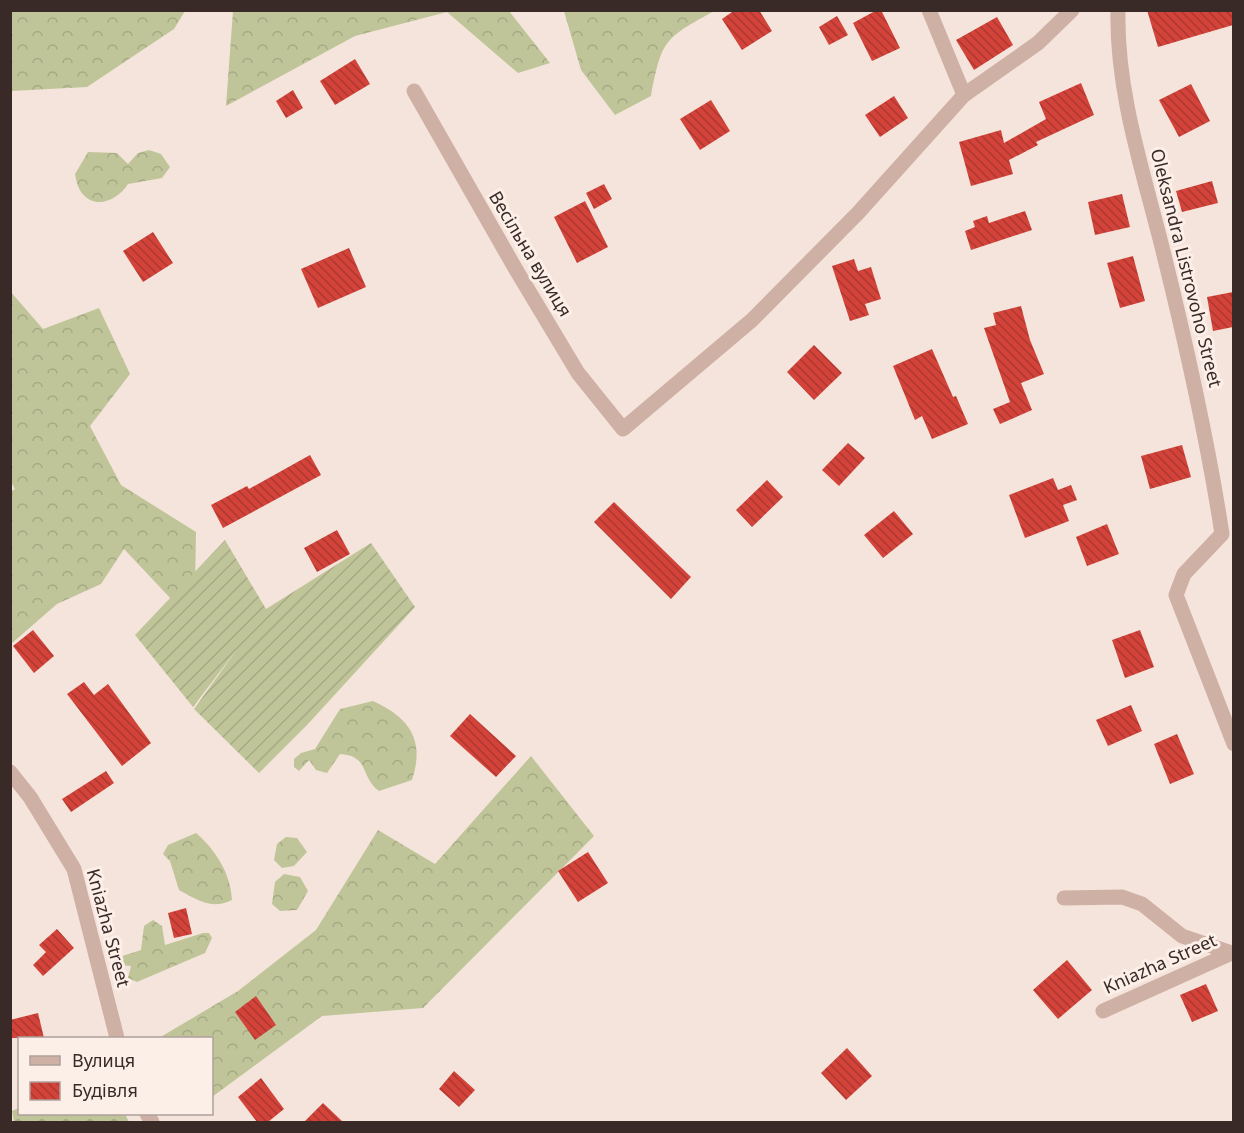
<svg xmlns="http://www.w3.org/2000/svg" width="1244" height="1133" font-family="'Noto Sans',sans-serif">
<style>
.forest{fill:url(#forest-crowns)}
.cemetery{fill:url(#cemetery-stones)}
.garden{fill:url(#garden-furrows)}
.building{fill:url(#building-back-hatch)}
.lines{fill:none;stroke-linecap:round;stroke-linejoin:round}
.minor{stroke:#ceb0a5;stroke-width:15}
.labels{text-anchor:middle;stroke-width:6;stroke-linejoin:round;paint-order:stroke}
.street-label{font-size:18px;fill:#392927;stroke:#fcefe8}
</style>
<defs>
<pattern id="forest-crowns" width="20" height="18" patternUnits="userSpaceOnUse" patternTransform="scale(1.5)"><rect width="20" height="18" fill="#bfc599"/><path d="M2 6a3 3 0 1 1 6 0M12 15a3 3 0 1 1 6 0" fill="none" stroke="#a5a984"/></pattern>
<pattern id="cemetery-stones" width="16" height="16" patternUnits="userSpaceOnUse" patternTransform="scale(1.5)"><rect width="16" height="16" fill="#bfc599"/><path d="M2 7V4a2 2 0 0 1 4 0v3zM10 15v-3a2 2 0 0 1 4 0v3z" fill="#a5a984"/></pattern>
<pattern id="garden-furrows" width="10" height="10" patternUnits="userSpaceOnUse" patternTransform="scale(1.5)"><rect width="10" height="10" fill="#bfc599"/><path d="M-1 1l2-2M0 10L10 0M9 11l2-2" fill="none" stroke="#a5a984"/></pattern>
<pattern id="building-back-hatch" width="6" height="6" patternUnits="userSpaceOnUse" patternTransform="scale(1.5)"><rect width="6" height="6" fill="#d3433a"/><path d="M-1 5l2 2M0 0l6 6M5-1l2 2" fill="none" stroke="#ac3831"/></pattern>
</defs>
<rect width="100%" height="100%" fill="#f5e4db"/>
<!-- forest -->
<g class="forest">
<polygon points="11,10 185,10 185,11 174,29 87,87 11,91"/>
<polygon points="233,11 509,11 550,63 518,73 447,12 355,36 226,106"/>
<path d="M564,11V10L714,11C664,39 662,39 651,96L615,115L581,70Z"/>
<path d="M149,150L161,154L170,167L162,178L128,184C118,200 95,211 81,192C78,188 76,180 75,174L88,152L117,153L128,164L138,153Z"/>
<polygon points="10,291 43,329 99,308 130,374 90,426 121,485 196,532 195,588 172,600 124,549 101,584 57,604 11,644 10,492 15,489 10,480"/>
<path d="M373,701C410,718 425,740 412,780L379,791C360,777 370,756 340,754L327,773L316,770L309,760L299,771L294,767V759L301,753L315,749L340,709Z"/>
<polygon points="531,756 594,836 423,1008 322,1016 212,1097 212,1038 159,1038 238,991 316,930 378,830 435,864"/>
<path d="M196,833C215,849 231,874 232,900C211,910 198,900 179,890L170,861L163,854L168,845Z"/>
<polygon points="286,837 297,838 307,852 294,866 282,868 274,860 277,844"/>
<polygon points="284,874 300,877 308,891 297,910 280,911 272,904 275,882"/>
<polygon points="153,920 162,926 165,945 203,933 209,933 212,938 205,953 137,982 128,978 131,966 120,965 115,969 113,959 141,950 144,926"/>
</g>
<!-- cemetery -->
<polygon class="cemetery" points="19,1108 20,1114 125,1114 129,1122 14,1122 12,1111"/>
<!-- garden -->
<polygon class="garden" points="225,540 266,609 371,543 415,607 308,724 259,773 194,709 238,648 193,707 135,635"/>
<!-- building -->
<g class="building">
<polygon points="735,10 759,10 772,31 742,50 722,19"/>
<polygon points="877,10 881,10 900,48 872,61 853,23"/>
<polygon points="1147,10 1233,10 1233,25 1158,47"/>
<polygon points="837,16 848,35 829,45 819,27"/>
<polygon points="997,17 1013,45 974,70 956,40"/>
<polygon points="355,59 370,84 335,105 320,81"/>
<polygon points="1081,83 1094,115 1036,142 1038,145 1009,160 1013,174 971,186 959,142 1001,130 1004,143 1046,119 1039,102"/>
<polygon points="1191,84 1210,121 1179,137 1159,100"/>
<polygon points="293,90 303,108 286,118 276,101"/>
<polygon points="894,96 908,118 880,137 865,115"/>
<polygon points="711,100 730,131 700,150 680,119"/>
<polygon points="1212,181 1218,203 1182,212 1176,191"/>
<polygon points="604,184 612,199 594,209 586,193"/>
<polygon points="1122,194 1130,227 1095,235 1088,202"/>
<polygon points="585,201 608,247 577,263 554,217"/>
<polygon points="1025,211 1032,230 971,250 965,231 975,227 973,221 987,216 989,223"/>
<polygon points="153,232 173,263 143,282 123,251"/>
<polygon points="349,248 366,287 318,308 301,269"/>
<polygon points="1133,256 1145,301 1120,308 1107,263"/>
<polygon points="854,259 858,271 871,267 881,299 865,304 869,315 850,321 832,266"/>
<polygon points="1233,292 1233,327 1213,331 1207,297"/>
<polygon points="1021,306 1030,340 1044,374 1021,383 1032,410 1000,424 993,409 1010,402 984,328 996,325 993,313"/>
<polygon points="814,345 842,373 814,400 787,372"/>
<polygon points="932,349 953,397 956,396 968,424 932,439 922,416 915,420 893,366"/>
<polygon points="848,443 865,458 839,486 822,470"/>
<polygon points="1182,445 1191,477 1150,489 1141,456"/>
<polygon points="310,455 321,475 223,528 211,505 247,486 249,489"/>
<polygon points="1053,478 1058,490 1071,485 1077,500 1063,505 1069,521 1025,538 1009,495"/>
<polygon points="767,480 783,497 752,527 736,510"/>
<polygon points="614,502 691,577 671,599 594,522"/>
<polygon points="894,511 913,534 883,558 864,535"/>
<polygon points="1107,524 1119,554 1087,566 1076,537"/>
<polygon points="337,530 350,554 317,572 304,548"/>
<polygon points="33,630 54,656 34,673 13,646"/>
<polygon points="1140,630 1154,667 1125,678 1112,640"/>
<polygon points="84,682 94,695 108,684 151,743 122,766 67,694"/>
<polygon points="1131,705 1142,731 1108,746 1096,720"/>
<polygon points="470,714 516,756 496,777 450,736"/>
<polygon points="1177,734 1194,774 1170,784 1154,744"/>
<polygon points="106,771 114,783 71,812 62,799"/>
<polygon points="588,852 608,883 578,902 558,871"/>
<polygon points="186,908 192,934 174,938 168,913"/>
<polygon points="57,929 74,948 43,976 33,965 46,952 39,945"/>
<polygon points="1067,960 1092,990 1058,1019 1033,990"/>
<polygon points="1206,984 1218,1011 1192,1022 1180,995"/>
<polygon points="256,996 276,1025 255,1040 235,1012"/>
<polygon points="38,1013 44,1038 10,1038 10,1020"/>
<polygon points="847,1048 872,1076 846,1100 821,1073"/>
<polygon points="454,1071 475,1090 459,1107 439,1089"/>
<polygon points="261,1078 284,1109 268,1122 257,1122 238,1097"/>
<polygon points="323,1103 343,1122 304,1122"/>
</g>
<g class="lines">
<!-- minor -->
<g class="minor">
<polyline points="929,10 964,95"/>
<path d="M1118,10C1116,89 1142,168 1161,243C1185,339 1207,436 1222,534L1184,574L1176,595L1234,744"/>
<polyline points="414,91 515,268 578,373 623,429 752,320 858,213 964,95 1038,43 1072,10"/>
<polyline points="10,772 30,797 74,869 117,1038"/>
<polyline points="1064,898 1122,897 1142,904 1182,936 1232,953"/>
<polyline points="1103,1011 1234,952"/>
<polyline points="147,1114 152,1122"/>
</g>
</g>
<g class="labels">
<!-- street labels -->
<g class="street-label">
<text transform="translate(530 254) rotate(59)" y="6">Весільна вулиця</text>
<text transform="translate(1186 268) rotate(76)" y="6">Oleksandra Listrovoho Street</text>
<text transform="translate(108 928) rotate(75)" y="6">Kniazha Street</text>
<text transform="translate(1160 964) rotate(-24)" y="6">Kniazha Street</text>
</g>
</g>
<!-- border -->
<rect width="1244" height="1133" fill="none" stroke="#392927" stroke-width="24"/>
<!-- legend -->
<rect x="18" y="1037" width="195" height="78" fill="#fcefe8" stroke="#aea09b" stroke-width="1.5"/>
<rect x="30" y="1056" width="30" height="9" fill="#ceb0a5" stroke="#aea09b" stroke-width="1.5"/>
<text x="72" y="1067" font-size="18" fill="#392927">Вулиця</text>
<rect x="30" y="1082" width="30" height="18" fill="url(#building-back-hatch)" stroke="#aea09b" stroke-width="1.5"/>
<text x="72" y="1097" font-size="18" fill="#392927">Будівля</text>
</svg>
